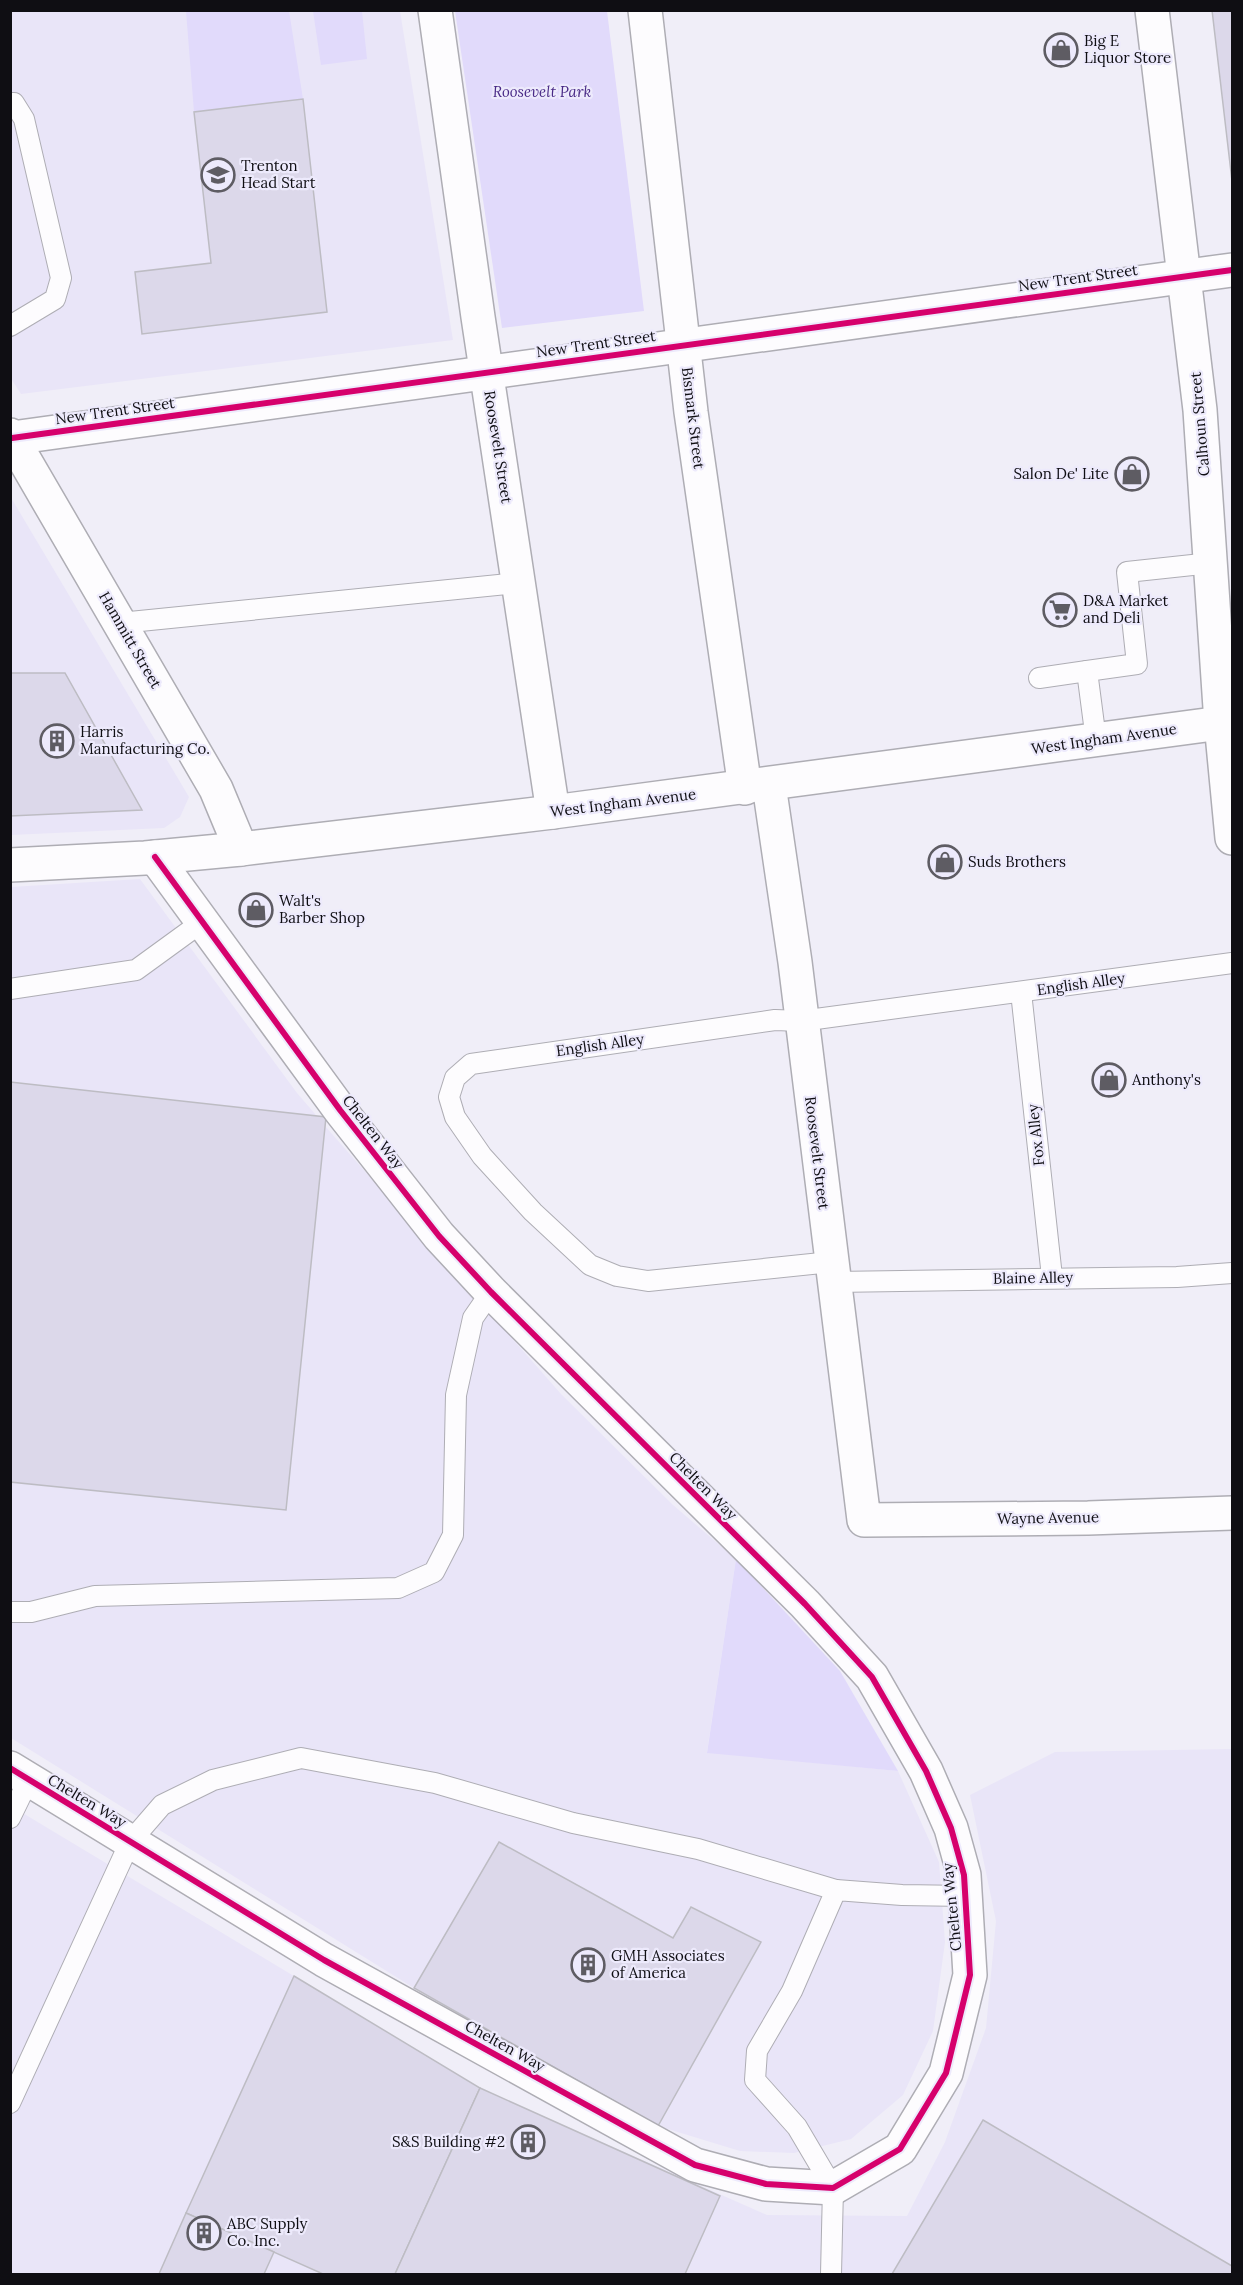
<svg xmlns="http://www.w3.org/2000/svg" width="1243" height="2285" font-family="Lora,serif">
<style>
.built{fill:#e9e5f8}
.green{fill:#e1dafb}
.building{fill:#dcd8ea;stroke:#bdbcc3;stroke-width:1.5}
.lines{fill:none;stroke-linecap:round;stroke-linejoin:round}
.service-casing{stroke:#aeadb4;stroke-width:22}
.minor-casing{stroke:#aeadb4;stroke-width:36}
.tertiary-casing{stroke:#aeadb4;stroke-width:36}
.primary-casing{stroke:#aeadb4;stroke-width:36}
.service{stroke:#fdfcfe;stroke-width:20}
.minor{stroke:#fdfcfe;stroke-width:33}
.tertiary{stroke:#fdfcfe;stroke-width:33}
.primary{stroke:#fdfcfe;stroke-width:33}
.cycleway-casing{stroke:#edeafc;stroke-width:10}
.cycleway{stroke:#d6006c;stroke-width:6}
.labels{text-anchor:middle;stroke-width:4.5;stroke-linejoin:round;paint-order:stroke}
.poi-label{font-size:15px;fill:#0f0e13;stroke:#edeafc;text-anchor:start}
.park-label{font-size:15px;font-style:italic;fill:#492a86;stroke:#edeafc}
.street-label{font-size:15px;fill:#0f0e13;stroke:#edeafc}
</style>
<rect width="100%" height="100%" fill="#f0eef8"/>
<!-- built -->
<g class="built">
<polygon points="10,11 400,11 453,340 21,394 10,377"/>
<polygon points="10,496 189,797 180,817 164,828 11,835"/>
<polygon points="140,879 297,1093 316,1115 326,1117 325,1126 561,1394 673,1505 736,1559 707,1752 898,1771 939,1862 945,1942 933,2031 903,2095 851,2139 794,2153 740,2151 658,2126 414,1988 11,1738 11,887"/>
<polygon points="1232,1749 1232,2274 11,2274 11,1806 480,2088 767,2215 907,2216 945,2142 986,2028 996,1921 970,1795 1055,1752"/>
</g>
<!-- green -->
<g class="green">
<polygon points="186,11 289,11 303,99 194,112"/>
<polygon points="313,11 362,11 367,59 321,65"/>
<polygon points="455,11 607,11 644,311 502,328"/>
<polygon points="736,1559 840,1671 898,1771 707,1753"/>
</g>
<!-- building -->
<g class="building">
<polygon points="1212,10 1232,10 1232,181"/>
<polygon points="303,99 327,312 142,334 135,272 211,263 194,112"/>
<polygon points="10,673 65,673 142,810 10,816"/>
<polygon points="10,1082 326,1117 286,1510 10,1482"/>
<polygon points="499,1842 673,1938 691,1907 761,1942 658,2126 414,1988"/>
<polygon points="294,1976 480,2088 395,2274 323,2274 186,2213"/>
<polygon points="480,2088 720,2196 685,2274 395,2274"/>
<polygon points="983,2120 1232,2266 1232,2274 892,2274"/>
<polygon points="186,2213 274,2252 264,2274 159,2274"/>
</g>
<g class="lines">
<defs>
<g id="service">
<polyline points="10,103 14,103 24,119 61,278 55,299 10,326"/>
<polyline points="120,623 518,583"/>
<polyline points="1039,678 1087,671"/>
<polyline points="1096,740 1087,671 1137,664 1127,572 1211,563"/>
<polyline points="10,989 136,970 202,922"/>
<polyline points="1021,992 1052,1277"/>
<polyline points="831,1262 648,1281 617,1276 590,1265 533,1212 482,1156 455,1117 449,1097 455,1078 471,1064 775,1020 801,1021 1232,963"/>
<polyline points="834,1282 1177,1277 1232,1273"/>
<polyline points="10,1612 31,1612 95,1596 398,1588 434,1572 453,1535 456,1395 473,1318 491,1292"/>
<polyline points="10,1818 29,1779"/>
<polyline points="10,2103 130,1842 162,1805 213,1780 301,1758 435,1783 573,1823 698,1849 836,1890"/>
<polyline points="831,2274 833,2188 797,2127 755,2080 757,2051 792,1991 836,1890 902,1895 965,1896"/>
</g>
<g id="minor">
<polyline points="435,10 478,317 553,812"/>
<polyline points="645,10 691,412 745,788"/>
<polyline points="10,435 216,789 241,849"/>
<polyline points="12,438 1232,270"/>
<polyline points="769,785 795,962 864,1520 1088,1518 1232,1513"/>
<polyline points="10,1768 324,1960 695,2165 766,2184 833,2188 900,2149 946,2073 970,1975 964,1875 951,1828 926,1771 872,1677 805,1604 491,1292 439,1236 340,1110 155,857"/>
</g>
<polyline id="tertiary" points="10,865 145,858 241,849 553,812 1221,723"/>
<polyline id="primary" points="1152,10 1200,410 1221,723 1232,838"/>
</defs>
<!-- service casing -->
<use href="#service" class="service-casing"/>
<!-- minor casing -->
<use href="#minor" class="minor-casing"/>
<!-- tertiary casing -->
<use href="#tertiary" class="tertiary-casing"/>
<!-- primary casing -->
<use href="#primary" class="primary-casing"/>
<!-- service -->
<use href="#service" class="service"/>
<!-- minor -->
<use href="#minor" class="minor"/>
<!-- tertiary -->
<use href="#tertiary" class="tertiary"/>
<!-- primary -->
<use href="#primary" class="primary"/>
<defs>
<g id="cycleway">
<polyline points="12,438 1232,270"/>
<polyline points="10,1768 324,1960 695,2165 766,2184 833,2188 900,2149 946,2073 970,1975 964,1875 951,1828 926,1771 872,1677 805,1604 491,1292 439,1236 340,1110 155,857"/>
</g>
</defs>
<!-- cycleway casing -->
<use href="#cycleway" class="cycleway-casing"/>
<!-- cycleway -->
<use href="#cycleway" class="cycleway"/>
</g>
<!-- icons -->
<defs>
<symbol id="shop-ring" viewBox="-11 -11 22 22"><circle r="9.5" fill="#edeafc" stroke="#5e5c63" stroke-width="1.5"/><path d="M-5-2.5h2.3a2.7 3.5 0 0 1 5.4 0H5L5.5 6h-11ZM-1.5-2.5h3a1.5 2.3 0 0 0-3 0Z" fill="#5e5c63"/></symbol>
<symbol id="school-ring" viewBox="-11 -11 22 22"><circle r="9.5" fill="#edeafc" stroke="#5e5c63" stroke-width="1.5"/><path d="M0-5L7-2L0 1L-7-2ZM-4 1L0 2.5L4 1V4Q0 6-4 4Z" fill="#5e5c63"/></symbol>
<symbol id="supermarket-ring" viewBox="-11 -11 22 22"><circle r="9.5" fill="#edeafc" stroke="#5e5c63" stroke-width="1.5"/><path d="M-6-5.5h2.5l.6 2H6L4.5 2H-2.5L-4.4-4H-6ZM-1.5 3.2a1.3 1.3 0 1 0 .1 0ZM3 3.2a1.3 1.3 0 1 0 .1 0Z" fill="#5e5c63"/></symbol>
<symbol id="building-ring" viewBox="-11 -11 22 22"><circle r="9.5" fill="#edeafc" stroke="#5e5c63" stroke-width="1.5"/><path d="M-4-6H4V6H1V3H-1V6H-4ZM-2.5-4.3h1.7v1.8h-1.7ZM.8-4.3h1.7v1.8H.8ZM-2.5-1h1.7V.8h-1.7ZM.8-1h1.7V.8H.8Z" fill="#5e5c63"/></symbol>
</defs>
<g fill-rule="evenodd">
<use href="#shop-ring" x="1042" y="31" width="38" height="38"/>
<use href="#school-ring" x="199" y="156" width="38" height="38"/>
<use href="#shop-ring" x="1113" y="455" width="38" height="38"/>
<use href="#supermarket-ring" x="1041" y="591" width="38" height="38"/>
<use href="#building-ring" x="38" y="722" width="38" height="38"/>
<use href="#shop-ring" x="926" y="843" width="38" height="38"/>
<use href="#shop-ring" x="237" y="891" width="38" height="38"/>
<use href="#shop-ring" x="1090" y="1061" width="38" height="38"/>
<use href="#building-ring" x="569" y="1946" width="38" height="38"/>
<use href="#building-ring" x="509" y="2123" width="38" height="38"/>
<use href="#building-ring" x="185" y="2214" width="38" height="38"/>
</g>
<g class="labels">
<!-- poi labels -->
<g class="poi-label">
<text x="1084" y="46">Big E<tspan x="1084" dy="17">Liquor Store</tspan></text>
<text x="241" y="171">Trenton<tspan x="241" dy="17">Head Start</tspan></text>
<text x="1109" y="479" text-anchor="end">Salon De' Lite</text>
<text x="1083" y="606">D&amp;A Market<tspan x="1083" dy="17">and Deli</tspan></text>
<text x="80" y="737">Harris<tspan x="80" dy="17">Manufacturing Co.</tspan></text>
<text x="968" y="867">Suds Brothers</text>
<text x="279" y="906">Walt's<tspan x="279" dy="17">Barber Shop</tspan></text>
<text x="1132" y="1085">Anthony's</text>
<text x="611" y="1961">GMH Associates<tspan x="611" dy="17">of America</tspan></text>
<text x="505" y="2147" text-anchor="end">S&amp;S Building #2</text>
<text x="227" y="2229">ABC Supply<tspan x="227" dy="17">Co. Inc.</tspan></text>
</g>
<!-- park labels -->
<g class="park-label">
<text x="542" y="97">Roosevelt Park</text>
</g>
<!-- street labels -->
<g class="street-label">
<text transform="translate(1078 278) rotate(-8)" y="5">New Trent Street</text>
<text transform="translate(596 344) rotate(-8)" y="5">New Trent Street</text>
<text transform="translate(115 411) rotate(-8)" y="5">New Trent Street</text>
<text transform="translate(693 418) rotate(83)" y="5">Bismark Street</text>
<text transform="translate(1200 424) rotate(-95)" y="5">Calhoun Street</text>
<text transform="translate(498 447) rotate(81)" y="5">Roosevelt Street</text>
<text transform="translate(130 640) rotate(60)" y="5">Hammitt Street</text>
<text transform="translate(1104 739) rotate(-8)" y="5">West Ingham Avenue</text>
<text transform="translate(623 803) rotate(-7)" y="5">West Ingham Avenue</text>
<text transform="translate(1081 984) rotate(-8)" y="5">English Alley</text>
<text transform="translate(600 1045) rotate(-8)" y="5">English Alley</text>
<text transform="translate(373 1132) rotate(52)" y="5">Chelten Way</text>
<text transform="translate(1036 1135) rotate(-96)" y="5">Fox Alley</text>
<text transform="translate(817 1153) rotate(83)" y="5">Roosevelt Street</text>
<text transform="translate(1033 1278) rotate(-1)" y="5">Blaine Alley</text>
<text transform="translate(703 1486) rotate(45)" y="5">Chelten Way</text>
<text transform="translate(1048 1518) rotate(-1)" y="5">Wayne Avenue</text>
<text transform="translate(87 1801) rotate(31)" y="5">Chelten Way</text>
<text transform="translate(952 1907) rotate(-96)" y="5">Chelten Way</text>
<text transform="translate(505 2046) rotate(29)" y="5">Chelten Way</text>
</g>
</g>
<!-- border -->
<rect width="1243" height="2285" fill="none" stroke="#0f0e13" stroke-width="24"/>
</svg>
